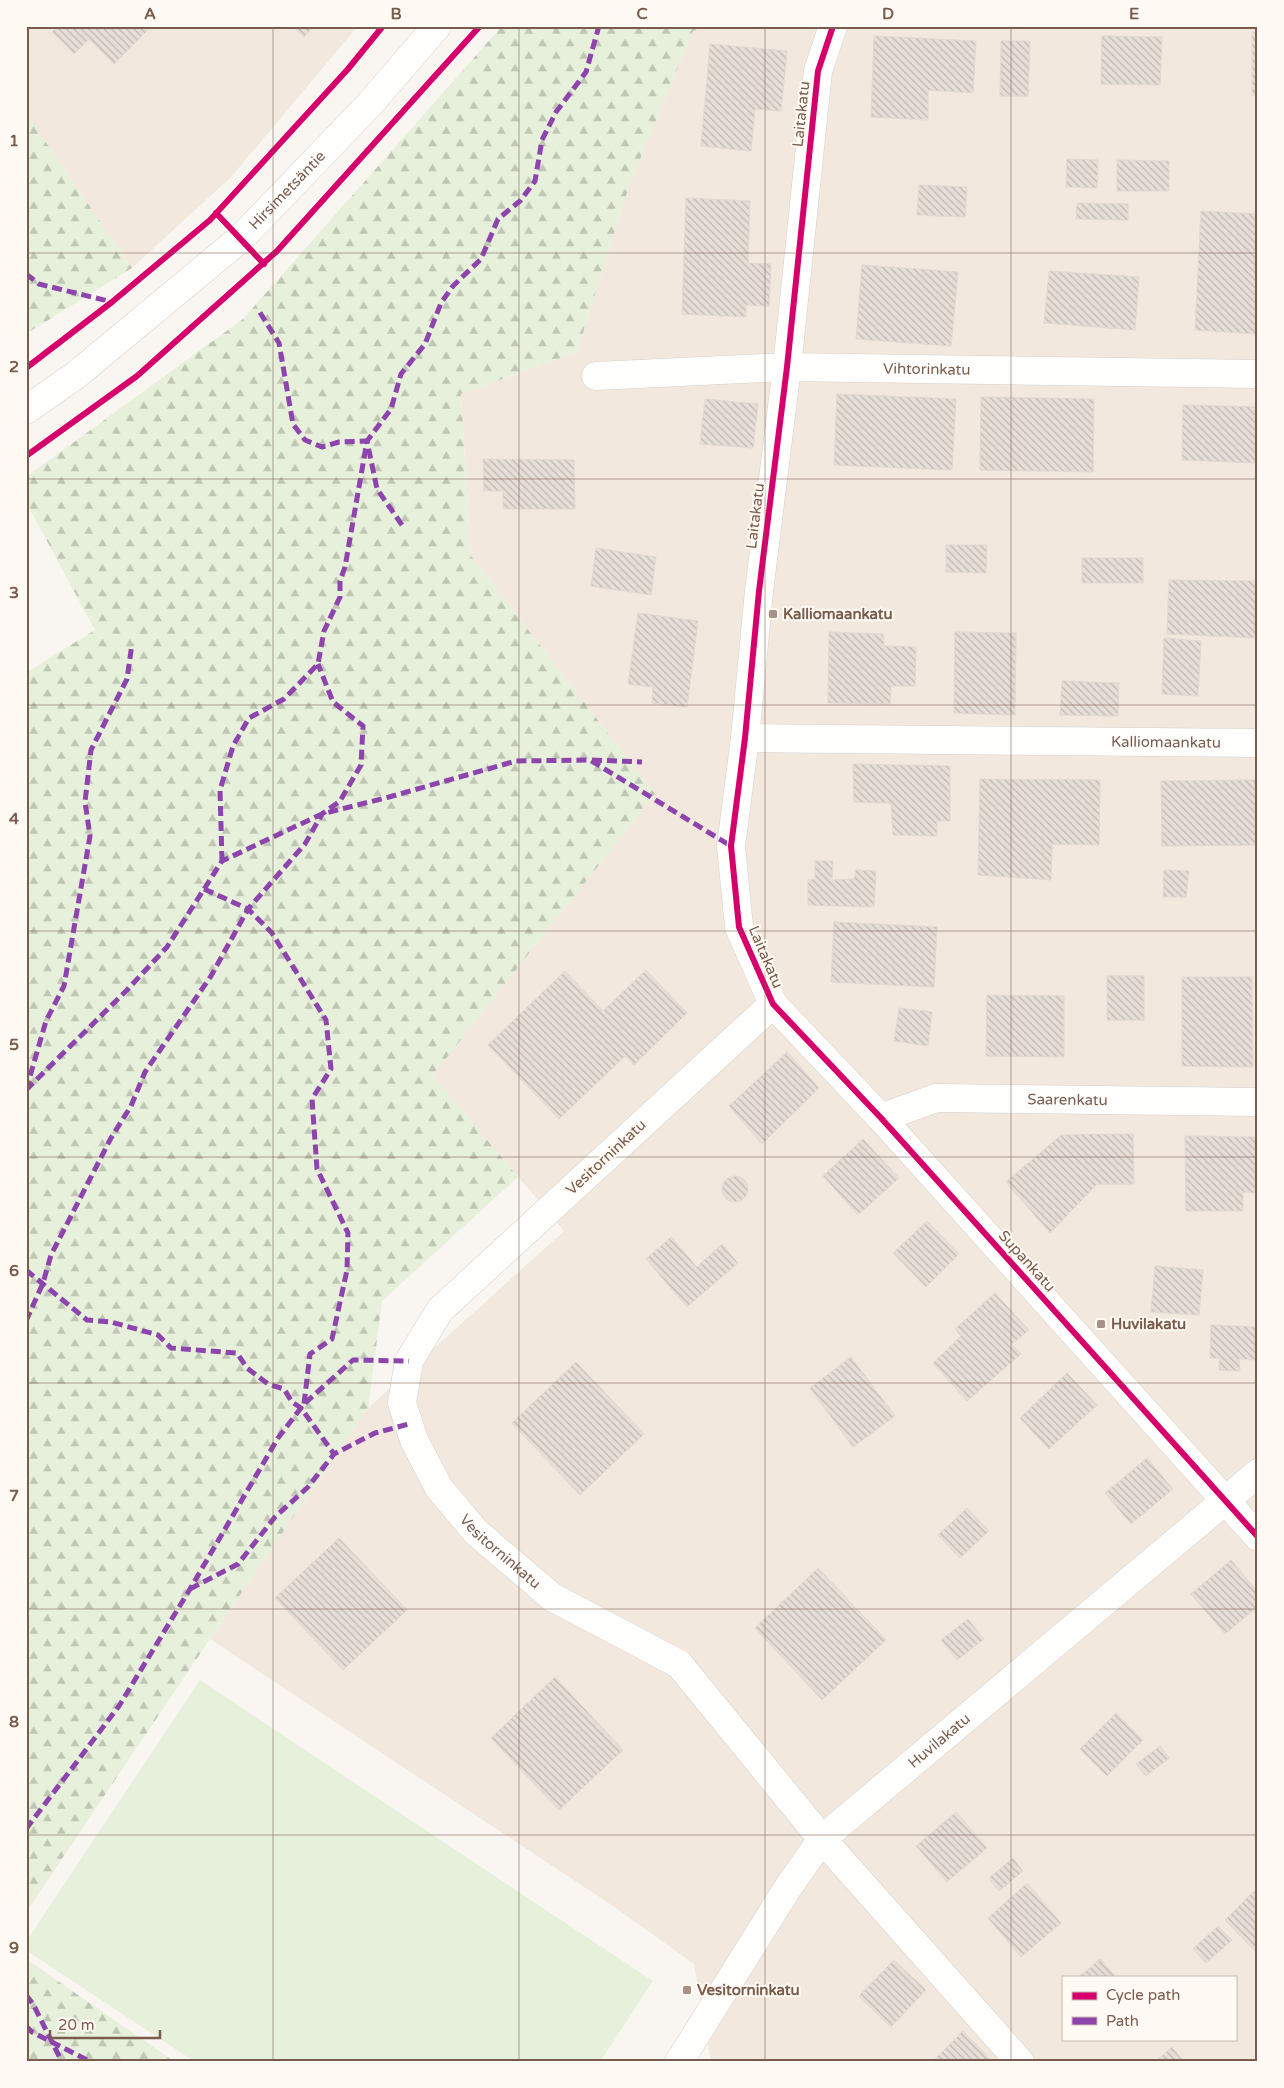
<svg xmlns="http://www.w3.org/2000/svg" width="1284" height="2088" font-family="'Varela Round',sans-serif">
<style>
.residential{fill:#f2e8de;fill-rule:evenodd}
.forest{fill:url(#forest-firs)}
.garden{fill:#e7f0db}
.building{fill:url(#building-back-hatch);stroke:#e2d8d2}
.lines{fill:none;stroke-linecap:round;stroke-linejoin:round}
.street-casing{stroke:#d7d1cb;stroke-width:29}
.secondary-casing{stroke:#d9d2cb;stroke-width:29}
.street{stroke:#fefefd;stroke-width:28}
.secondary{stroke:#fefefd;stroke-width:28}
.quiet{stroke:#8e44ad;stroke-width:5;stroke-dasharray:10 5;stroke-linecap:butt}
.cycleway-casing{stroke:#fffaf3;stroke-width:9}
.cycleway{stroke:#d6006c;stroke-width:6}
.grid{fill:none;stroke:#7a5c4d;stroke-width:1;stroke-opacity:0.55}
.poi-dot{fill:#a69286;stroke:#fffaf3;stroke-width:2}
.labels{text-anchor:middle;stroke-width:4;stroke-linejoin:round;paint-order:stroke}
.street-label{font-size:15px;fill:#7a5c4d;stroke:#fffaf3}
.poi-label{font-size:15px;font-weight:bold;fill:#7a5c4d;stroke:#fffaf3;text-anchor:start}
.neatline{fill:none;stroke:#7a5c4d;stroke-width:2}
.grid-label{font-size:16px;text-anchor:middle;font-weight:bold;fill:#7a5c4d}
</style>
<defs>
<pattern id="forest-firs" width="22" height="20" patternUnits="userSpaceOnUse" patternTransform="scale(1.25)"><rect width="22" height="20" fill="#e7f0db"/><path d="M5 1l3.5 6h-7zM16 11l3.5 6h-7z" fill="#c0c6b4"/></pattern>
<pattern id="building-back-hatch" width="6" height="6" patternUnits="userSpaceOnUse" patternTransform="scale(1.25)"><rect width="6" height="6" fill="#e6ded7"/><path d="M-1 5l2 2M0 0l6 6M5-1l2 2" fill="none" stroke="#bfb7b1"/></pattern>
</defs>
<rect width="100%" height="100%" fill="#f9f5f0"/>
<!-- residential -->
<g class="residential">
<polygon points="26,26 358,26 231,177 132,268 26,113"/>
<path d="M714,26H1258V2062H711L694,1964L613,1906L210,1639L368,1408L564,1231L432,1075L655,794L471,556L461,394L577,352L629,186L693,31ZM1063,1977H1235V2039H1063Z"/>
</g>
<!-- forest -->
<g class="forest">
<polygon points="502,26 714,26 693,31 629,186 577,352 461,394 471,556 655,794 433,1075 518,1177 382,1301 368,1408 210,1639 26,1912 26,673 95,630 26,502 26,477 243,319"/>
<polygon points="26,113 132,268 26,334"/>
<polygon points="26,1959 175,2062 26,2062"/>
</g>
<!-- garden -->
<polygon class="garden" points="200,1680 653,1981 600,2062 195,2062 26,1950 26,1942"/>
<!-- building -->
<g class="building">
<polygon points="58,26 152,26 114,64 89,39 74,54 52,32"/>
<polygon points="292,26 314,26 304,37"/>
<rect x="1252" y="32" width="6" height="63"/>
<polygon points="874,36 976,41 973,93 928,90 928,120 871,117"/>
<polygon points="1102,36 1162,37 1160,85 1101,84"/>
<polygon points="1001,41 1030,41 1028,96 1000,96"/>
<polygon points="710,44 787,51 781,111 755,109 751,151 701,146"/>
<polygon points="1067,159 1098,160 1097,188 1066,187"/>
<polygon points="1117,160 1169,161 1169,191 1117,191"/>
<polygon points="919,185 967,187 965,217 917,215"/>
<polygon points="686,198 750,201 748,263 771,264 769,306 746,305 746,317 682,314"/>
<polygon points="1077,203 1128,204 1128,220 1076,219"/>
<polygon points="1201,211 1258,214 1258,334 1195,330"/>
<polygon points="862,265 958,272 951,346 856,339"/>
<polygon points="1049,271 1139,277 1135,330 1044,323"/>
<polygon points="837,394 956,399 952,470 834,465"/>
<polygon points="981,397 1094,399 1093,472 980,470"/>
<polygon points="705,399 758,404 753,448 700,444"/>
<polygon points="1183,405 1258,407 1258,463 1182,460"/>
<polygon points="483,459 574,460 575,509 503,509 503,491 484,491"/>
<polygon points="946,545 987,545 986,573 946,572"/>
<polygon points="596,548 656,557 651,595 591,586"/>
<rect x="1082" y="558" width="61" height="25"/>
<polygon points="1169,580 1258,581 1256,638 1167,634"/>
<polygon points="638,613 698,621 687,707 652,703 653,687 628,684"/>
<polygon points="829,632 883,634 884,646 916,647 915,686 891,686 890,704 828,703"/>
<polygon points="955,632 1016,633 1015,715 954,713"/>
<polygon points="1164,638 1201,641 1198,696 1162,694"/>
<polygon points="1062,681 1119,683 1118,716 1060,715"/>
<polygon points="853,764 950,766 950,821 937,821 937,836 893,835 891,803 854,802"/>
<polygon points="980,779 1100,780 1099,845 1052,844 1051,880 978,875"/>
<polygon points="1258,780 1258,845 1162,846 1161,781"/>
<polygon points="815,861 833,861 832,880 854,879 856,870 876,871 874,907 808,905 808,880 815,879"/>
<polygon points="1164,870 1189,871 1186,897 1163,897"/>
<polygon points="834,922 937,927 934,987 831,982"/>
<polygon points="646,970 687,1013 634,1065 625,1056 559,1119 488,1045 565,971 603,1011"/>
<rect x="1107" y="976" width="37" height="44"/>
<polygon points="1182,977 1252,977 1253,1067 1182,1066"/>
<polygon points="987,995 1064,996 1064,1057 986,1056"/>
<polygon points="899,1008 932,1012 928,1046 894,1041"/>
<polygon points="787,1052 819,1088 762,1144 729,1106"/>
<polygon points="1133,1134 1134,1184 1097,1184 1050,1233 1006,1182 1061,1135"/>
<polygon points="1185,1136 1258,1137 1258,1193 1243,1192 1243,1211 1186,1211"/>
<polygon points="863,1139 899,1178 858,1215 823,1176"/>
<circle cx="735" cy="1189" r="13"/>
<polygon points="927,1221 959,1254 926,1287 893,1253"/>
<polygon points="671,1237 697,1267 722,1244 738,1263 687,1307 646,1259"/>
<polygon points="1155,1266 1203,1270 1199,1315 1151,1312"/>
<polygon points="995,1293 1029,1330 1012,1344 1021,1354 967,1401 933,1363 961,1336 955,1329"/>
<polygon points="1211,1325 1258,1327 1258,1360 1239,1359 1240,1371 1219,1370 1219,1358 1210,1358"/>
<polygon points="851,1357 895,1416 853,1447 810,1388"/>
<polygon points="576,1362 644,1434 580,1495 512,1423"/>
<polygon points="1067,1373 1097,1405 1049,1449 1020,1418"/>
<polygon points="1147,1458 1173,1489 1131,1524 1105,1493"/>
<polygon points="967,1508 989,1531 960,1558 938,1535"/>
<polygon points="339,1538 407,1610 343,1670 275,1598"/>
<polygon points="1231,1560 1258,1592 1258,1606 1225,1634 1191,1594"/>
<polygon points="818,1568 886,1640 822,1700 755,1628"/>
<polygon points="968,1619 984,1639 957,1660 941,1640"/>
<polygon points="555,1677 623,1750 559,1810 491,1738"/>
<polygon points="1116,1713 1143,1740 1107,1776 1080,1749"/>
<polygon points="1160,1746 1169,1758 1146,1776 1136,1764"/>
<polygon points="956,1812 987,1848 947,1882 916,1846"/>
<polygon points="1013,1858 1023,1871 999,1891 989,1878"/>
<polygon points="1027,1883 1061,1923 1021,1957 988,1918"/>
<polygon points="1254,1891 1258,1895 1258,1954 1225,1920"/>
<polygon points="1218,1926 1232,1940 1206,1963 1193,1949"/>
<polygon points="1100,1959 1116,1977 1079,1977"/>
<polygon points="894,1960 926,1990 891,2027 859,1996"/>
<polygon points="963,2031 993,2062 932,2062"/>
<polygon points="1172,2047 1184,2062 1155,2062"/>
</g>
<g class="lines">
<defs>
<g id="street">
<polyline points="833,26 818,71 787,367 759,591 745,738 731,846 739,927 773,1004 881,1118 1258,1537"/>
<path id="s1" d="M596,376L787,367L1258,374"/>
<path id="s2" d="M745,738L1258,743"/>
<path id="s3" d="M773,1004L440,1310L409,1361L402,1403L414,1440L439,1488L476,1532L552,1597L679,1664L822,1839L1020,2062"/>
<path id="s4" d="M881,1118L936,1098L1258,1102"/>
<path id="s5" d="M679,2062L787,1889L822,1839L1258,1473"/>
</g>
<g id="secondary">
<path id="s6" d="M26,410L76,375L240,239L369,105L437,26"/>
</g>
</defs>
<!-- street casing -->
<use href="#street" class="street-casing"/>
<!-- secondary casing -->
<use href="#secondary" class="secondary-casing"/>
<!-- street -->
<use href="#street" class="street"/>
<!-- secondary -->
<use href="#secondary" class="secondary"/>
<!-- quiet -->
<g class="quiet">
<polyline points="26,274 39,284 112,302"/>
<polyline points="402,525 377,489 367,441 391,409 401,374 425,344 441,303 453,286 481,259 498,219 520,201 535,181 542,140 556,112 586,72 599,26"/>
<polyline points="592,760 642,762"/>
<polyline points="222,861 220,790 233,746 249,718 284,699 318,664 324,631 340,597 340,581 345,567 367,441 339,442 322,447 305,440 293,424 279,343 259,311"/>
<polyline points="204,889 248,909 272,933 326,1020 331,1069 312,1099 317,1169 348,1233 347,1270 332,1339 310,1354 304,1404"/>
<polyline points="26,1090 127,990 167,947 222,861 322,814 389,797 516,761 590,760 731,846"/>
<polyline points="26,1090 46,1021 64,986 90,836 85,802 91,750 127,679 132,644"/>
<polyline points="26,1270 87,1320 111,1322 158,1335 171,1348 237,1353 247,1368 268,1384 284,1389 292,1402 301,1408 334,1454"/>
<polyline points="26,1321 43,1283 51,1255 111,1138 131,1106 145,1072 211,976 248,909 305,844 322,814 340,801 361,765 363,726 333,702 318,664"/>
<polyline points="190,1589 238,1564 275,1517 308,1487 334,1454 375,1433 409,1424"/>
<polyline points="26,1829 119,1706 190,1589 278,1438 304,1404 353,1360 409,1361"/>
<polyline points="26,1995 33,2004 62,2062"/>
<polyline points="26,2026 32,2032 91,2062"/>
</g>
<defs>
<g id="cycleway">
<polyline points="833,26 818,71 787,367 759,591 745,738 731,846 739,927 773,1004 881,1118 1258,1537"/>
<polyline points="216,213 264,264"/>
<polyline points="26,368 112,302 210,220 348,69 383,26"/>
<polyline points="26,456 137,376 277,251 480,26"/>
</g>
</defs>
<!-- cycleway casing -->
<use href="#cycleway" class="cycleway-casing"/>
<!-- cycleway -->
<use href="#cycleway" class="cycleway"/>
</g>
<!-- grid -->
<path class="grid" d="M273,26V2062M519,26V2062M765,26V2062M1011,26V2062M26,253H1258M26,479H1258M26,705H1258M26,931H1258M26,1157H1258M26,1383H1258M26,1609H1258M26,1835H1258"/>
<!-- markers -->
<g class="poi-dot">
<rect x="768" y="609" width="10" height="10" rx="2.5"/>
<rect x="1096" y="1319" width="10" height="10" rx="2.5"/>
<rect x="682" y="1985" width="10" height="10" rx="2.5"/>
</g>
<g class="labels">
<!-- street labels -->
<g class="street-label">
<text transform="translate(801 114) rotate(-84)" y="5">Laitakatu</text>
<text dy="5" stroke="none"><textPath href="#s6" startOffset="342">Hirsimetsäntie</textPath></text>
<text dy="5" stroke="none"><textPath href="#s1" startOffset="331">Vihtorinkatu</textPath></text>
<text transform="translate(755 516) rotate(-83)" y="5">Laitakatu</text>
<text dy="5" stroke="none"><textPath href="#s2" startOffset="421">Kalliomaankatu</textPath></text>
<text transform="translate(766 957) rotate(67)" y="5">Laitakatu</text>
<text dy="5" stroke="none"><textPath href="#s4" startOffset="190">Saarenkatu</textPath></text>
<text transform="translate(606 1157) rotate(-43)" y="5">Vesitorninkatu</text>
<text transform="translate(1027 1261) rotate(48)" y="5">Supankatu</text>
<text dy="5" stroke="none"><textPath href="#s3" startOffset="736">Vesitorninkatu</textPath></text>
<text dy="5" stroke="none"><textPath href="#s5" startOffset="418">Huvilakatu</textPath></text>
</g>
<!-- poi labels -->
<g class="poi-label">
<text x="783" y="619">Kalliomaankatu</text>
<text x="1111" y="1329">Huvilakatu</text>
<text x="697" y="1995">Vesitorninkatu</text>
</g>
</g>
<!-- border -->
<rect width="1284" height="2088" fill="none" stroke="#fffaf3" stroke-width="55"/>
<!-- legend -->
<rect x="1062" y="1976" width="175" height="65" fill="#fffaf3" stroke="#cabbb1"/>
<rect x="1072" y="1992" width="25" height="8" fill="#d6006c" stroke="#cabbb1"/>
<text x="1106" y="2000" font-size="15" fill="#7a5c4d">Cycle path</text>
<rect x="1072" y="2017" width="25" height="8" fill="#8e44ad" stroke="#cabbb1"/>
<text x="1106" y="2026" font-size="15" fill="#7a5c4d">Path</text>
<!-- scale -->
<path d="M50 2030v8h110v-8" fill="none" stroke="#7a5c4d" stroke-width="2.5"/>
<text x="58" y="2030" font-size="15" fill="#7a5c4d" stroke="#fffaf3" stroke-width="4" paint-order="stroke">20 m</text>
<rect x="28" y="28" width="1228" height="2032" class="neatline"/>
<g class="grid-label">
<text x="150" y="19">A</text>
<text x="396" y="19">B</text>
<text x="642" y="19">C</text>
<text x="888" y="19">D</text>
<text x="1134" y="19">E</text>
<text x="14" y="146">1</text>
<text x="14" y="372">2</text>
<text x="14" y="598">3</text>
<text x="14" y="824">4</text>
<text x="14" y="1050">5</text>
<text x="14" y="1276">6</text>
<text x="14" y="1501">7</text>
<text x="14" y="1727">8</text>
<text x="14" y="1953">9</text>
</g>
</svg>
